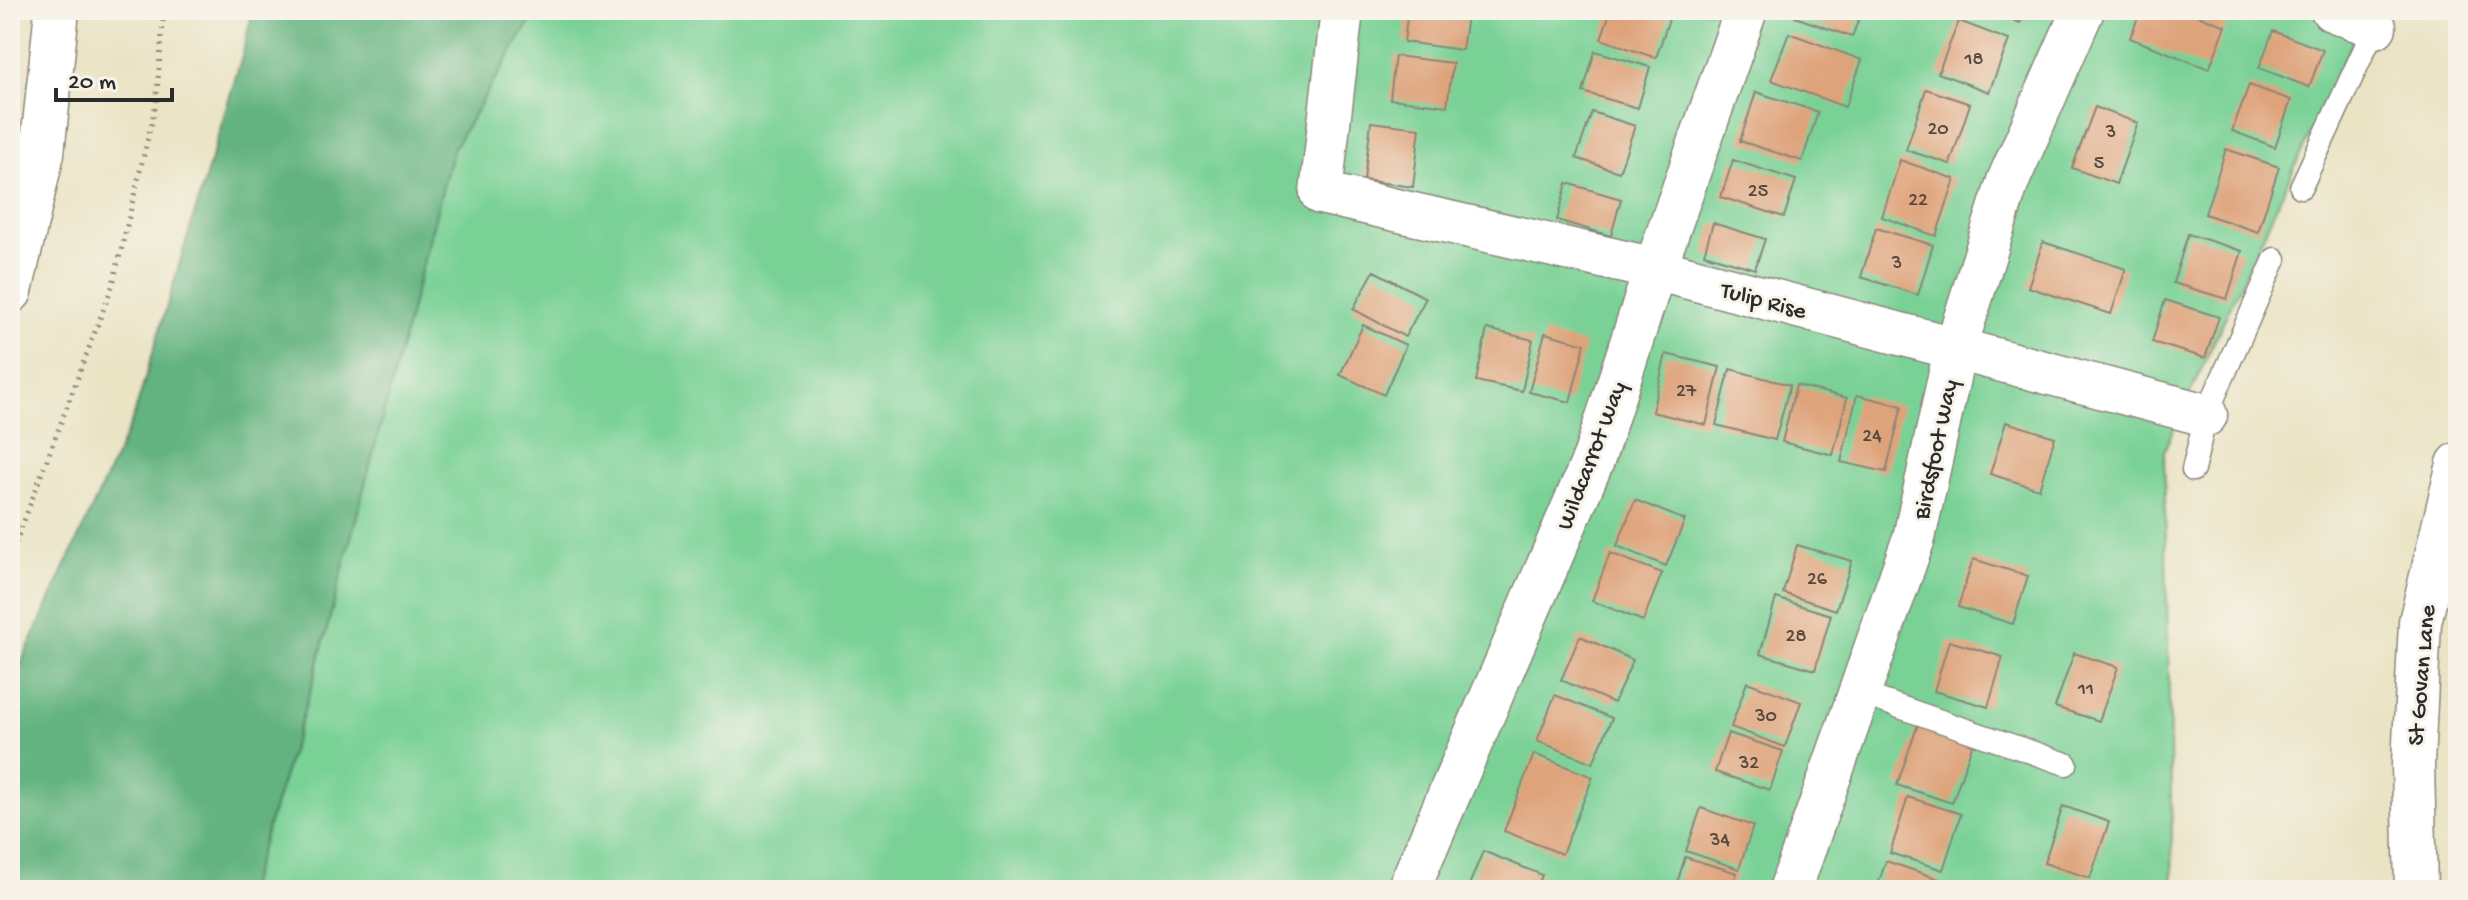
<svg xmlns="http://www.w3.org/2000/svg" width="2468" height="900" font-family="'Gochi Hand',sans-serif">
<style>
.green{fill:#79d196;stroke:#527e60;stroke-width:2}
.forest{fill:#62b37f;stroke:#466f55;stroke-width:2}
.building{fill:#dea37a}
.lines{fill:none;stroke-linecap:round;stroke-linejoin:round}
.service-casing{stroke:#8a8778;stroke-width:25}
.minor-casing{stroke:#8a8778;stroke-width:45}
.tertiary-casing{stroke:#8a8778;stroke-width:47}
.path{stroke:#8a8778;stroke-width:5;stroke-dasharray:2 6;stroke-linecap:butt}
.service{stroke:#fff;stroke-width:22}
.minor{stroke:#fff;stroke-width:42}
.tertiary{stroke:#fff;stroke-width:44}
.labels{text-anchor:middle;stroke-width:6;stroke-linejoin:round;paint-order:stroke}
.number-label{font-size:20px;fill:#58493f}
.street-label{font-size:24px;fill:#2b2b2b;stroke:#f7f3e8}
</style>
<rect width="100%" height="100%" fill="#f7f3e8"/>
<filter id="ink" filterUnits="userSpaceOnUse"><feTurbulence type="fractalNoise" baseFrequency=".0125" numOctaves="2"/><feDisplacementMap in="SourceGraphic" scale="16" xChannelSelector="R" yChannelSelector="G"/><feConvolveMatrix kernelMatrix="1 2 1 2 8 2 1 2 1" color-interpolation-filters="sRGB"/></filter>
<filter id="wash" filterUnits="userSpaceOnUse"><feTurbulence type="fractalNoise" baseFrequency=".006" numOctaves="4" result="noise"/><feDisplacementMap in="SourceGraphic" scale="32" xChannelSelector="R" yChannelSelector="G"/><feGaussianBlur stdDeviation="1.8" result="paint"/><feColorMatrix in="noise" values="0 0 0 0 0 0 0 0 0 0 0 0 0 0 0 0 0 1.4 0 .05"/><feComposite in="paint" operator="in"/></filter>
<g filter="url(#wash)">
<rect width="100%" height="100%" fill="#eae3c4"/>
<!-- green -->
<polygon class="green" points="537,10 2367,10 2164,450 2173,890 248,890 313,682 453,149"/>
<!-- forest -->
<polygon class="forest" points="253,10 537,10 453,149 313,682 248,890 10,890 10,687 133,419 242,56"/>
<g id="blocks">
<!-- building -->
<g class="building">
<polygon points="1408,10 1468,10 1462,50 1404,42"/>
<polygon points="1611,10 1672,10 1656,58 1601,39"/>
<polygon points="1797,10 1862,10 1852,37 1795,17"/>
<polygon points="1989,10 2026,10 2020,23"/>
<polygon points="2141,10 2184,10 2226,26 2209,69 2130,38"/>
<polygon points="1959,21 2009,40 1989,92 1938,73"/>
<polygon points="2273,31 2323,50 2309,87 2259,68"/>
<polygon points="1789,33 1862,60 1845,107 1771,80"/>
<polygon points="1595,51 1650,67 1638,108 1583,92"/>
<polygon points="1395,56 1453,63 1447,106 1390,99"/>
<polygon points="2249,85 2291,100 2275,147 2232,131"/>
<polygon points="1926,89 1970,104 1950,164 1906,150"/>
<polygon points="1756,92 1818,112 1802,161 1740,141"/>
<polygon points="2095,107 2138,123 2116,184 2072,168"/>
<polygon points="1592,112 1635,126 1619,172 1576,158"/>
<polygon points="1371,122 1420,128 1413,187 1364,180"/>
<polygon points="2226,149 2279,167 2258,232 2205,214"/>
<polygon points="1733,160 1796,180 1784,217 1721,197"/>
<polygon points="1900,160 1955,179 1936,236 1882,217"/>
<polygon points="1567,183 1621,199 1611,236 1557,220"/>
<polygon points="1713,223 1765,239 1755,269 1704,254"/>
<polygon points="1876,228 1933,245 1918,295 1861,277"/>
<polygon points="2188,234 2242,251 2227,299 2173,283"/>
<polygon points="2043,242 2126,269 2111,314 2028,287"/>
<polygon points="1374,271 1426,298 1405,337 1353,309"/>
<polygon points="2165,300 2219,317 2205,358 2152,342"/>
<polygon points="1363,325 1406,345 1384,395 1340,375"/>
<polygon points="1487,329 1533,340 1522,391 1476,381"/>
<polygon points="1545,333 1585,344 1570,402 1529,392"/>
<polygon points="1666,354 1720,367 1706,425 1652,412"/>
<polygon points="1730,369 1790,385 1775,440 1716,425"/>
<polygon points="1796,385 1847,398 1833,455 1782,442"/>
<polygon points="1857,395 1902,406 1886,472 1841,462"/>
<polygon points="2006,422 2055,437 2039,489 1990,474"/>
<polygon points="1635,500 1685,520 1666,566 1617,546"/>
<polygon points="1797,545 1852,561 1836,610 1783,593"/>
<polygon points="1610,553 1662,573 1643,621 1592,601"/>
<polygon points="1973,559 2028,576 2013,624 1958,607"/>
<polygon points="1776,598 1831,615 1815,670 1760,654"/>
<polygon points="1580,636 1633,660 1614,703 1561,680"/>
<polygon points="1949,641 2003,657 1988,707 1934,691"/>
<polygon points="2074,653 2118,667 2099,721 2055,707"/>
<polygon points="1747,682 1801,702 1785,747 1731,727"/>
<polygon points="1555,695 1612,718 1593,763 1537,741"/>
<polygon points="1918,724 1973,743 1952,803 1897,785"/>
<polygon points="1728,733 1783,751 1770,790 1715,772"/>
<polygon points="1534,754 1593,777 1562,854 1504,831"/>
<polygon points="1908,797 1961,814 1943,870 1890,853"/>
<polygon points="2063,806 2109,822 2090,878 2044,863"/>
<polygon points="1701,808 1753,826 1739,869 1686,851"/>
<polygon points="1483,851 1542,875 1536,890 1467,890"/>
<polygon points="1685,857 1737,873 1731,890 1675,890"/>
<polygon points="1886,861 1939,879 1936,890 1876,890"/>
</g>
</g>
</g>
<g filter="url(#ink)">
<use href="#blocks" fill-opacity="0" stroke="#8a8778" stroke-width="2"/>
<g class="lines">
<defs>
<g id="service">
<polyline points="2301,187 2379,18"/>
<polyline points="2193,470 2206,415 2275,259"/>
<polyline points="1859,693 2066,764"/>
</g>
<g id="minor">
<polyline points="1342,10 1321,193 1655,269 2206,415"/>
<polyline points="2332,10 2375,27"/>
<polyline points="1408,890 1594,458 1655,269 1746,10"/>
<polyline points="1790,890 1914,538 1955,350 2008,181 2083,10"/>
<polyline points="2416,890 2413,764 2420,622 2458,464"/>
</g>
<polyline id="tertiary" points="10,291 42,153 57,10"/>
</defs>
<!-- service casing -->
<use href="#service" class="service-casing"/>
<!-- minor casing -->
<use href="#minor" class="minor-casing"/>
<!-- tertiary casing -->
<use href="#tertiary" class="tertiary-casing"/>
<!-- path -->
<polyline class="path" points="10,558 113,284 156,104 164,10"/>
<!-- service -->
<use href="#service" class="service"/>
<!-- minor -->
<use href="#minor" class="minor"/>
<!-- tertiary -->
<use href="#tertiary" class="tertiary"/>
</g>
</g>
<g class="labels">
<!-- number labels -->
<g class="number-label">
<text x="1974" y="64">18</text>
<text x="1938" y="134">20</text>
<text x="2111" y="137">3</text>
<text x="2099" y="168">5</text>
<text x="1758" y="196">25</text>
<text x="1918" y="205">22</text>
<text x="1897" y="268">3</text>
<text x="1686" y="396">27</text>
<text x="1872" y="441">24</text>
<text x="1817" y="584">26</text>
<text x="1796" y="641">28</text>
<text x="2086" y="694">11</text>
<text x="1766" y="721">30</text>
<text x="1749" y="768">32</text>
<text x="1720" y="845">34</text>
</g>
<!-- street labels -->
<g class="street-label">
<text transform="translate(1764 299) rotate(15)" y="8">Tulip Rise</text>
<text transform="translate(1934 449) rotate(-78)" y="8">Birdsfoot Way</text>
<text transform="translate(1590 455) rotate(-69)" y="8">Wildcarrot Way</text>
<text transform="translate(2420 675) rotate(-85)" y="8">St Govan Lane</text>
</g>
</g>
<!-- margin -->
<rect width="2468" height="900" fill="none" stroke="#f7f3e8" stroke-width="40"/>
<!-- scale -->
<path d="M56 88v12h116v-12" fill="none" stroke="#2b2b2b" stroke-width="4"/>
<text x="68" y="88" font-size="24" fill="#2b2b2b" stroke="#f7f3e8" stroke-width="6" paint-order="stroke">20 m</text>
</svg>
